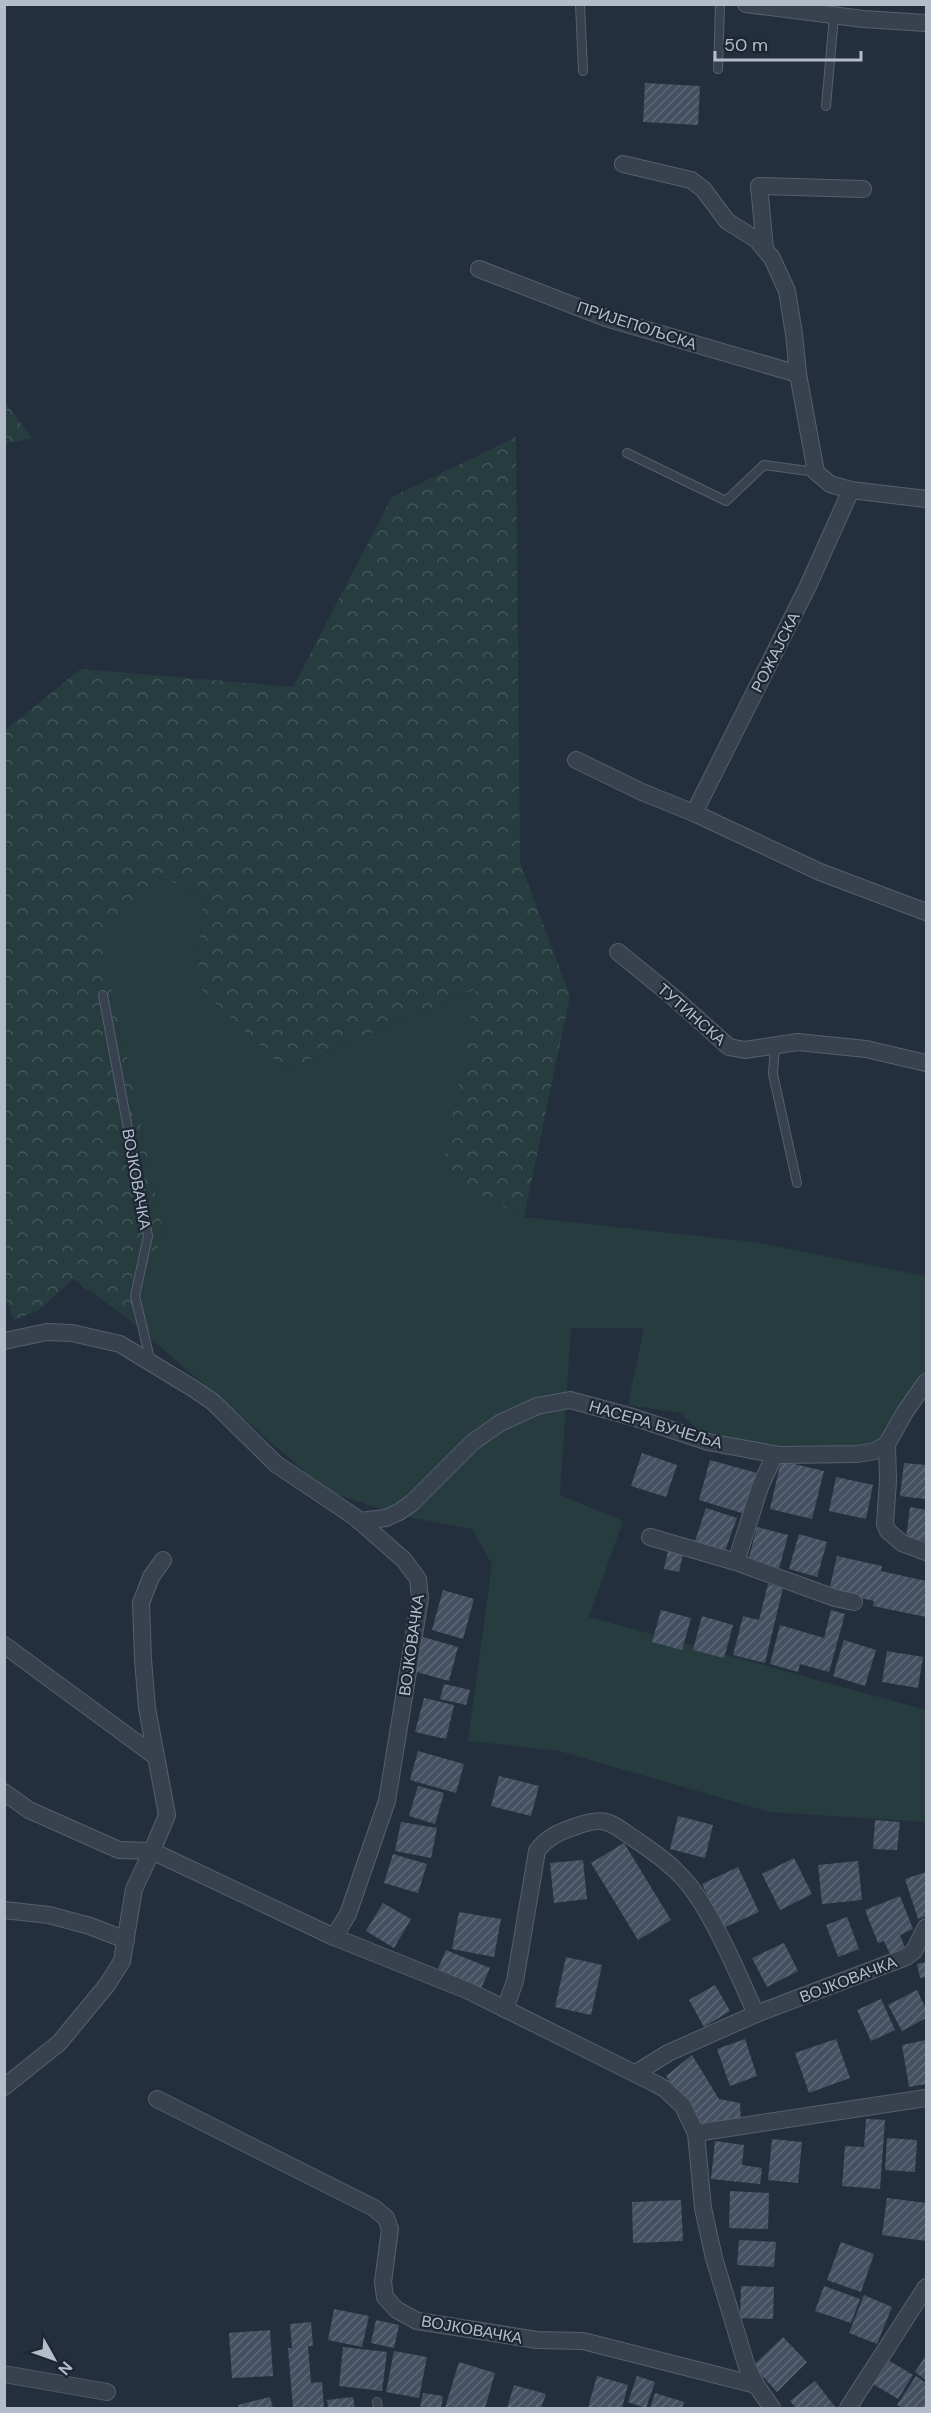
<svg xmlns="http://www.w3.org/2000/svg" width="931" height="2413" font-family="'DM Sans',sans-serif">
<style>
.grass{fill:#263c3f}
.forest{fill:url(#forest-crowns)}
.building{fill:url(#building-hatch)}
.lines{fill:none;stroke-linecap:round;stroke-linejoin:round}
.service-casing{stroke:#565f6c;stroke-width:10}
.minor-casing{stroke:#565f6c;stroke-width:18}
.service{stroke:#38414e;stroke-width:8}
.minor{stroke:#38414e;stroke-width:16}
.labels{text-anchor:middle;stroke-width:4.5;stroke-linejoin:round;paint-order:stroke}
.street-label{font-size:16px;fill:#b4bcc9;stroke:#1d2633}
</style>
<defs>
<pattern id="forest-crowns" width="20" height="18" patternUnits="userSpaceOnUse" patternTransform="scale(1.5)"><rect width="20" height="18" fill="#263c3f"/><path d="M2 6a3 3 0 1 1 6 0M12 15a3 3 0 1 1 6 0" fill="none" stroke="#435659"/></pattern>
<pattern id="building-hatch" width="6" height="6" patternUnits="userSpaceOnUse" patternTransform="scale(1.5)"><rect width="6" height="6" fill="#455162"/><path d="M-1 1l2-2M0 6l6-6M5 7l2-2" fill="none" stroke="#5d6877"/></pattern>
</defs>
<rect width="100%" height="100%" fill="#242f3e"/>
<!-- grass -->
<polygon class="grass" points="156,876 203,895 197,985 285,1070 477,989 443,1175 524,1217 754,1242 926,1276 926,1374 902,1406 884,1439 873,1446 777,1449 706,1437 680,1413 628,1405 644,1328 571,1328 560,1495 623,1521 589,1617 926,1710 926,1822 770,1812 559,1751 468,1741 492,1564 472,1529 398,1515 327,1491 126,1317 164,1233 102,941"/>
<!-- forest -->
<g class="forest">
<polygon points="4,402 5,402 32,438 5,444"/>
<polygon points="516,437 520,862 570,996 524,1217 442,1175 476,989 285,1070 197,985 203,895 157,876 102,941 164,1233 126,1317 73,1279 39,1310 14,1320 5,1296 5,730 81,669 293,687 392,497"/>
</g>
<!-- building -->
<g class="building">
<polygon points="645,83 700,86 698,125 643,122"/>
<polygon points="642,1453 677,1465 666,1497 631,1486"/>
<polygon points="710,1460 757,1473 745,1514 699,1500"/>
<polygon points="781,1461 824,1471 812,1519 770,1509"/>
<polygon points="904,1463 926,1465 926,1499 900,1496"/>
<polygon points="836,1477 873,1485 866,1519 829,1511"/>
<polygon points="910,1507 926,1510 926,1541 906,1538"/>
<polygon points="706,1508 737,1518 725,1551 695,1541"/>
<polygon points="757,1527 788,1535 779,1569 748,1561"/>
<polygon points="799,1534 827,1542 817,1577 789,1569"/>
<polygon points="668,1551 683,1554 679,1572 664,1569"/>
<polygon points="837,1556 882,1566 881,1571 926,1581 926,1617 873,1606 874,1601 829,1591"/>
<polygon points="768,1584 783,1588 765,1663 733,1655 743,1616 759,1620"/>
<polygon points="443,1590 474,1599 463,1639 432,1630"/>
<polygon points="661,1610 691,1618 682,1650 652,1642"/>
<polygon points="831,1610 845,1614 829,1672 800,1664 798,1672 770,1664 780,1625 824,1638"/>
<polygon points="702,1616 733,1625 724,1658 693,1650"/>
<polygon points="423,1637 458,1647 449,1681 413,1671"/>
<polygon points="844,1640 876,1650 865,1686 833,1676"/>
<polygon points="887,1651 923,1657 918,1688 882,1682"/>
<polygon points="444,1684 470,1690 466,1705 440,1699"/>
<polygon points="424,1698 454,1705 446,1739 415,1732"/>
<polygon points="418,1751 464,1764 456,1793 410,1780"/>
<polygon points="499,1776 539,1786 531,1816 491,1806"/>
<polygon points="418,1786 444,1793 435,1824 409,1816"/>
<polygon points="678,1816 713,1825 705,1858 670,1849"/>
<polygon points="875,1820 900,1822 897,1850 873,1849"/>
<polygon points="401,1822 437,1828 431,1858 395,1851"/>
<polygon points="624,1843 671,1920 638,1940 591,1863"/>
<polygon points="393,1854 427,1864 418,1893 384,1883"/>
<polygon points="794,1858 812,1894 780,1910 762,1874"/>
<polygon points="583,1860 587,1899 554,1903 550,1863"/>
<polygon points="858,1861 862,1900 822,1904 818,1865"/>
<polygon points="738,1867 759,1912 723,1928 702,1884"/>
<polygon points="926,1872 926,1916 918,1919 905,1879"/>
<polygon points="900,1896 913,1929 900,1935 905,1948 890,1954 884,1941 878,1943 865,1910"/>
<polygon points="383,1903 411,1919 394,1948 366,1931"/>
<polygon points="459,1912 501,1919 494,1957 452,1949"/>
<polygon points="847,1917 859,1949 838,1957 826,1925"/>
<polygon points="784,1943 798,1971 767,1987 752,1958"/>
<polygon points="446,1950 490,1968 480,1991 436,1973"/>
<polygon points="566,1957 602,1965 591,2015 555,2007"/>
<polygon points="926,1962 926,1977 920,1978 917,1964"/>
<polygon points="715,1985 730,2011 704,2027 689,2000"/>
<polygon points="917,1990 926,2009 926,2018 902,2031 888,2005"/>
<polygon points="881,1999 895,2030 871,2041 857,2010"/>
<polygon points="745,2039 757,2076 730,2086 717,2049"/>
<polygon points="836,2039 850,2078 809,2093 795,2053"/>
<polygon points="926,2040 926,2084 909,2087 902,2045"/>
<polygon points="692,2055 719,2099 740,2103 741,2124 702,2130 666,2076"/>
<polygon points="866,2119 885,2120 880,2189 842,2186 845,2146 864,2147"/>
<polygon points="887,2138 917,2140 915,2172 885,2170"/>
<polygon points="772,2139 802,2142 798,2183 768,2180"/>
<polygon points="715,2141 744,2145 742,2165 762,2168 760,2184 711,2179"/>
<polygon points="730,2191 769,2193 768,2229 729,2228"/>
<polygon points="887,2198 926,2203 926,2241 882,2235"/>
<polygon points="681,2200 683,2241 633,2243 632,2202"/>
<polygon points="739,2240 776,2242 774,2267 737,2265"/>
<polygon points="841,2242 874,2254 861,2292 827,2280"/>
<polygon points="741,2286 774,2287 773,2319 740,2318"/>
<polygon points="824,2286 860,2299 851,2323 815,2311"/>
<polygon points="864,2295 892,2307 877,2344 849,2333"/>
<polygon points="334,2309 369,2316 362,2347 328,2340"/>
<polygon points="376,2320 399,2325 394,2348 371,2343"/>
<polygon points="311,2322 313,2346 308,2346 311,2383 322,2382 324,2408 293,2408 288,2348 292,2348 290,2324"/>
<polygon points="270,2330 273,2376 232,2378 229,2333"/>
<polygon points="783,2337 807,2362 777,2392 753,2366"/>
<polygon points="343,2347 387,2352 382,2391 339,2386"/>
<polygon points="394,2351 427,2357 419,2398 386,2392"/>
<polygon points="926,2355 926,2380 915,2372"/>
<polygon points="888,2360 913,2375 898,2399 873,2384"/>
<polygon points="459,2362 495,2373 485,2408 445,2408"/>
<polygon points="597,2376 628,2385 622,2408 588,2408"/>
<polygon points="637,2376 655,2382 646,2408 628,2402"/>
<polygon points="916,2376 926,2383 926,2408 902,2408 897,2405"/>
<polygon points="815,2381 836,2408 796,2408 790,2401"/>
<polygon points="514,2385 546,2394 541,2408 507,2408"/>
<polygon points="423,2393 443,2396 441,2408 420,2408"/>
<polygon points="655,2393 684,2402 682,2408 650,2408"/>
<polygon points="270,2397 273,2408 239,2408 238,2405"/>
<polygon points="353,2397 355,2408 328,2408 327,2400"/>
</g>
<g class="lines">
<defs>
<g id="service">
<polyline points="580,4 583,71"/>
<polyline points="718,69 720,4"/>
<polyline points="826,106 834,16"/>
<polyline points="627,453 726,501 764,465 816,472"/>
<polyline points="103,995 148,1236 135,1296 151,1363"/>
<polyline points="775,1044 773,1074 797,1183"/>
<polyline points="377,2402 378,2408"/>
</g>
<g id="minor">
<polyline points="746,4 863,19 926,23"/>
<polyline points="623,164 691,180 703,189 727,221 757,240 772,258 787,291 794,334 798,374 816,472 830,484 851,490 926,499"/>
<polyline points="765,248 759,186 863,189"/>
<polyline points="479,269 606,318 798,374"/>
<polyline points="576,760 642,792 694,813 820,872 926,912"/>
<polyline points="694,813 808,586 851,490"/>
<polyline points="618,952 672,996 729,1047 745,1050 798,1042 866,1049 926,1063"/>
<polyline points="4,1341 47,1332 72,1333 120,1344 194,1389 213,1402 276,1464 355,1517 404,1560 418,1579 420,1598 387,1801 348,1914 334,1937"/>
<polyline points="887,1444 888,1481 885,1524 888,1531 902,1543 926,1552"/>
<polyline points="359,1521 386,1518 399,1512 412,1503 473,1442 500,1423 537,1406 570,1400 633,1417 708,1442 779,1455 858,1454 875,1451 887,1444 905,1412 926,1382"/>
<polyline points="650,1537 736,1562 835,1598 854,1602"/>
<polyline points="163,1560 151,1577 141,1603 143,1659 147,1708 167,1815 152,1851 334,1937 469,1991 654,2083 665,2089 683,2106 696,2133 703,2208 714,2258 746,2364 756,2385 772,2408"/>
<polyline points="736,1562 760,1487 775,1454"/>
<polyline points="4,1645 155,1756"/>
<polyline points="4,1792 29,1810 119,1850 152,1851 134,1889 122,1961 107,1985 59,2043 4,2087"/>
<polyline points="4,1910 49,1915 90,1926 126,1940"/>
<path d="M505,2009L515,1981L537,1851C546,1838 559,1832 574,1827C606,1815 610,1822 636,1840C651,1850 667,1861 679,1874C708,1901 739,1976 756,2014"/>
<polyline points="636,2073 668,2053 756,2014 906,1957 914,1951 926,1927"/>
<polyline points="157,2099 374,2208 386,2218 390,2229 383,2282 385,2297 397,2310 417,2321 537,2340 583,2341 756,2385"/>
<polyline points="696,2133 926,2098"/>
<polyline points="4,2374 107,2392"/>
<polyline points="848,2408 926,2287"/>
</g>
</defs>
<!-- service casing -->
<use href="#service" class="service-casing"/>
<!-- minor casing -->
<use href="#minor" class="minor-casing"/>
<!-- service -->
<use href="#service" class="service"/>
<!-- minor -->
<use href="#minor" class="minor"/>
</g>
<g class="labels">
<!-- street labels -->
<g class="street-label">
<text transform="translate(637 325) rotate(18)" y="6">ПРИЈЕПОЉСКА</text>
<text transform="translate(775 652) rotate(-63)" y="6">РОЖАЈСКА</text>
<text transform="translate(692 1014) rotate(41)" y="6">ТУТИНСКА</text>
<text transform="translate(137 1179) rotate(80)" y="6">ВОЈКОВАЧКА</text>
<text transform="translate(656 1424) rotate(16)" y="6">НАСЕРА ВУЧЕЉА</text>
<text transform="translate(411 1645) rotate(-82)" y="6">ВОЈКОВАЧКА</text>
<text transform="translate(848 1979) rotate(-21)" y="6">ВОЈКОВАЧКА</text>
<text transform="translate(472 2329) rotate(10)" y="6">ВОЈКОВАЧКА</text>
</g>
</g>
<!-- border -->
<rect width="931" height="2413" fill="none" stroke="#b4bcc9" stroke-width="12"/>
<!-- north arrow -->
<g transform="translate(54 2359) rotate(130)" stroke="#1d2633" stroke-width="4.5" paint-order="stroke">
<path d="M0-4.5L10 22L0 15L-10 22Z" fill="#b4bcc9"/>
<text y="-9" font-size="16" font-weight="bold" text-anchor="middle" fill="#b4bcc9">N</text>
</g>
<!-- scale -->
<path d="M715 51v9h146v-9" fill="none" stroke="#b4bcc9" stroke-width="3"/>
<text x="724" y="51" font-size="18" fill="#b4bcc9" stroke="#1d2633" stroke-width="4.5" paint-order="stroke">50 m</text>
</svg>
